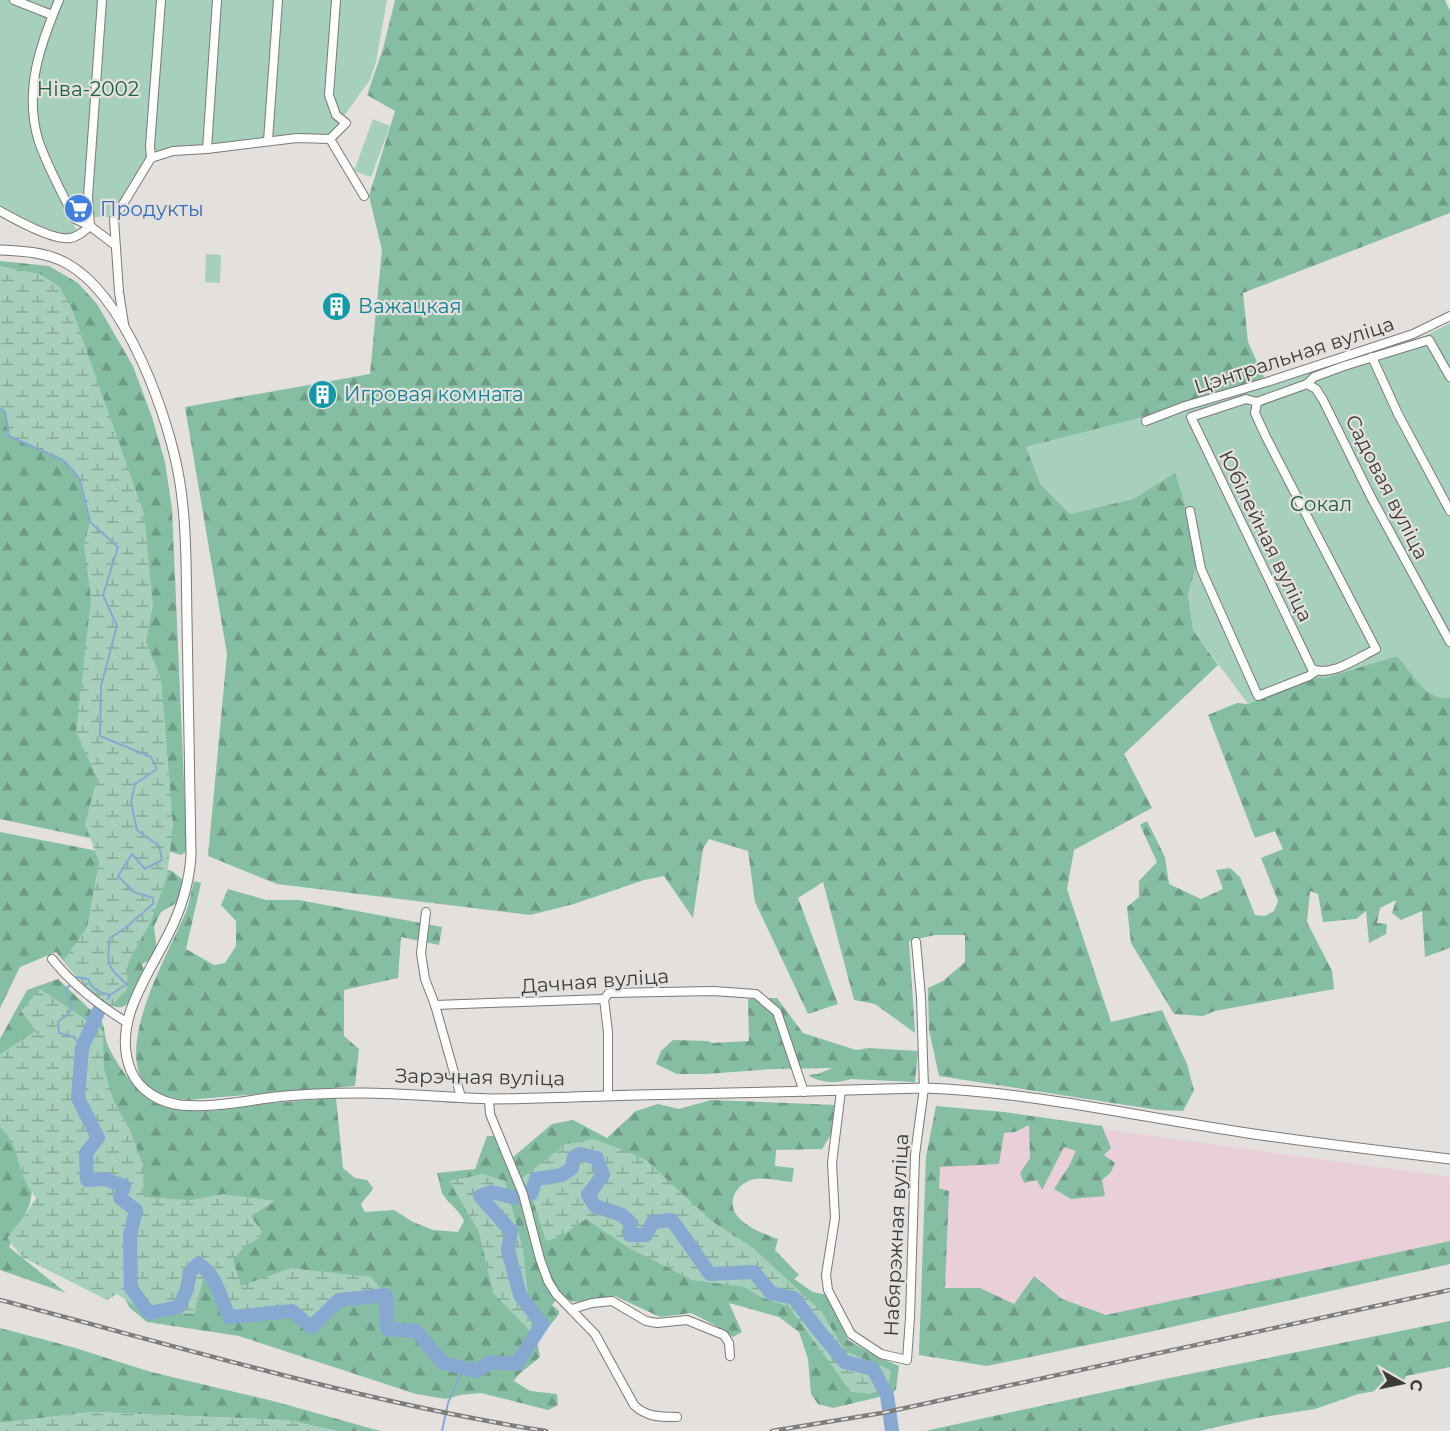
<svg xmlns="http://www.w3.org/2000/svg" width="1450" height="1431" font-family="Montserrat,sans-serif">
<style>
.education{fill:#e9cfd7}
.green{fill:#a6d0bb}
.forest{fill:url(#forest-firs)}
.wetland{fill:url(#wetland-marsh)}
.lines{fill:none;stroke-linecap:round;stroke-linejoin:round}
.stream{stroke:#87a8d1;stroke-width:2}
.river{stroke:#87a8d1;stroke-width:14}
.minor-casing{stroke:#7b7876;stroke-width:10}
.tertiary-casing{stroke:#7b7876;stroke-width:11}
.minor{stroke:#fff;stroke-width:8}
.tertiary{stroke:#fff;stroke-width:9}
.rail-casing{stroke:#7f7d7c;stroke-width:4.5}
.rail{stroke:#e3e0de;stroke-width:2;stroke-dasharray:7;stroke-linecap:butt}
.labels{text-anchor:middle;stroke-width:4.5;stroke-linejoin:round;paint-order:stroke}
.park-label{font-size:20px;fill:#1d6046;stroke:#e3e0de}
.shop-label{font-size:20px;fill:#366cbe;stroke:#e3e0de;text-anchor:start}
.culture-label{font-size:20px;fill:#0d838f;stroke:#e3e0de;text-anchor:start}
.street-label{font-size:20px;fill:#3c3b3a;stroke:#e3e0de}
</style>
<defs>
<pattern id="forest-firs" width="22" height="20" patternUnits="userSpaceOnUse" patternTransform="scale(1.5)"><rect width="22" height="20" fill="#86bea3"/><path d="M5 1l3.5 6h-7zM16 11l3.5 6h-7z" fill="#6f9c86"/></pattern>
<pattern id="wetland-marsh" width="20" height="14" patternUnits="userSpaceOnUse" patternTransform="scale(1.5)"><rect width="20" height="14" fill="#a6d0bb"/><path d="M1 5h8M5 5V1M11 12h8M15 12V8" fill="none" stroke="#8a9"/></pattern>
</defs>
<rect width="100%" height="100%" fill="#e3e0de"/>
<!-- education -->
<polygon class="education" points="936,1106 1450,1177 1450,1242 919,1355 926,1157"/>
<!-- green -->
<g class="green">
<polygon points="0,0 387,0 376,62 370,80 330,135 207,144 151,152 110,217 93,217 72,221 77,232 69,237 0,210"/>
<polygon points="373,119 390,126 371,177 354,171"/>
<polygon points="206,254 221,255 220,283 205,282"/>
<path d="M1450,323V697C1427,703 1409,670 1397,656L1325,678L1318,677L1248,704L1193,630L1188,595L1200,551L1175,474L1133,499L1070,514L1041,485L1026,447L1222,397H1230L1425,336Z"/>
</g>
<!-- forest -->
<g class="forest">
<polygon points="395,0 1445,0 1450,11 1450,213 1243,293 1248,342 1264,377 1222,397 1026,447 1041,485 1070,514 1133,499 1175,473 1200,551 1188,595 1193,630 1218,665 1124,754 1152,808 1074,850 1067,889 1111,1022 1162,1010 1187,1064 1194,1090 1183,1111 1158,1110 939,1076 929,1030 928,988 943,981 965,962 965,935 935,935 909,941 915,1033 875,1004 854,1000 823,882 798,898 838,1004 808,1014 755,902 748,851 709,839 703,849 693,918 664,876 644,880 574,904 530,915 277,884 208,856 227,654 185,407 370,374 382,250 369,196 395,111 367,95 383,49"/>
<polygon points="0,261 49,266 78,283 97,304 133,366 152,417 165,462 172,509 187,851 181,855 158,848 118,844 0,819"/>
<path d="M1397,656C1410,670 1427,703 1450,697V948L1425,957L1422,911L1401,920L1392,913L1396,900L1380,908L1377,923L1387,924L1386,934L1369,943L1366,911L1356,919L1323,922L1318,894L1310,891L1307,922L1332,971L1334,989L1215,1011L1203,1016L1174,1014L1131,943L1127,907L1139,897V881L1157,862L1140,825L1147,821L1165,857L1169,884L1201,899L1223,889L1216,870L1230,868L1240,877L1255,915L1265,916L1274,911L1278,901L1261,858L1283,849L1275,831L1255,838L1208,715L1237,703L1248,704L1318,677L1325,678Z"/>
<path d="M0,832L129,857L172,871L183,880L178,902L161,912L154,926L157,952L154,958L142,964L145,974C140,983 135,999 126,1005C107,1019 67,964 56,952L20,967L0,1008Z"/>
<path d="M194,881L201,883L186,949L214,965L225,963L236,946V921L221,905L228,889L266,900H299L442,927L439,945L401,937L398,978L344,990V1036L359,1049L355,1086L187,1100C172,1098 155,1096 145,1084C115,1044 169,952 186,912C190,902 191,891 194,881Z"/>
<path d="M58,979L100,1019C105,1026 104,1032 106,1040C110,1054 126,1076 135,1087C165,1125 231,1108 271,1103C293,1101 314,1100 336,1098L343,1168L355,1178L367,1180L373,1188C370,1195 364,1198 361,1205L365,1212L394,1210L413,1222L433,1230L458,1232L464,1221C458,1208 448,1204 442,1193C440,1187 439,1179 437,1173L475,1169L487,1136H498L512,1158L552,1124L573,1120L607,1138L636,1111L658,1104L679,1109L711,1100L836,1105L834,1130L822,1149L776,1150L775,1166L794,1168L792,1182C780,1181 766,1177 755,1179C735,1183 724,1205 741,1220C752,1230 765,1234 778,1239L775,1250L799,1275L794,1279L813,1292L828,1295L848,1340L872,1354L899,1366L896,1389L892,1394L833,1408L818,1404L811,1394L808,1359L799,1332L779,1317L729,1303L742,1332L733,1337L715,1325L691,1313L660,1317L615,1296L576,1302L571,1301L561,1294L552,1305L559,1311V1314L537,1342L540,1357L518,1375L514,1381L530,1391L557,1394L558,1405L548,1410L481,1393L460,1395L446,1399L416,1394L239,1336L147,1322L129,1307L122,1292L37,1157L30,1204L9,1247L66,1293L0,1270V1039L27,990Z"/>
<path d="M777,998L803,1033L856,1050L869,1048L918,1051L915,1082L851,1079C838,1084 819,1083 808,1075L818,1074L832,1068L774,1069L705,1074H677L656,1064L661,1051L673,1040L708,1041L712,1043L749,1041L748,999Z"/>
<polygon points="936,1106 1004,1112 1102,1126 1111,1148 1104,1155 1115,1163 1111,1172 1102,1180 1105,1196 1071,1199 1054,1189 1069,1166 1076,1151 1064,1147 1042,1190 1037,1180 1024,1183 1020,1173 1030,1158 1029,1125 1015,1132 1004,1133 999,1164 940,1167 939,1188 949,1191 945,1288 980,1288 1014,1304 1034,1276 1062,1299 1106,1315 1450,1241 1450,1264 1145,1333 987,1366 919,1355 926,1157"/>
<polygon points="1450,1321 1450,1367 1406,1376 1401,1387 1358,1394 1315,1409 1257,1418 1199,1431 925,1431 1155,1381"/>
<polygon points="0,1328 72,1347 151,1372 273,1401 380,1431 338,1431 286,1420 92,1412 0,1423"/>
</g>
<!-- wetland -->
<g class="wetland">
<polygon points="0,266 40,274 59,286 72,309 144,514 153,605 146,642 161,679 166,736 173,826 167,877 151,921 128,963 127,990 111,1006 79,980 64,960 87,927 99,862 85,824 97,778 76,732 91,599 84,545 90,521 80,479 63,460 9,436 5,412 0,408"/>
<path d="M40,989L103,1031L104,1069L114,1102L130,1130L143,1165L144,1197L191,1200L224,1194L275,1201L251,1216L264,1235L245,1246L233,1260L241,1286L291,1268L371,1277L386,1295L339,1300L311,1327L292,1311L229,1317L211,1276L203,1280L194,1314L144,1312L117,1294L107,1300L22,1257L7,1238L25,1215L36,1198C32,1192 28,1187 25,1181C14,1157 21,1149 0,1127V1054L36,1031L21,1011Z"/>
<polygon points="595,1139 645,1159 713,1222 753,1248 822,1312 845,1351 891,1370 887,1395 851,1392 789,1307 763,1298 744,1287 692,1280 629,1248 586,1219 562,1236 546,1241 531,1194 522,1178 566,1144"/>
<polygon points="483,1174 505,1181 523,1249 532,1333 493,1293 479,1232 449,1181"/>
<polygon points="92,1412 286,1420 338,1431 0,1431 0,1423"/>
</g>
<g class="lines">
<!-- stream -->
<g class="stream">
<path d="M0,408L5,411L9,436L63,460L80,479L90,522L118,547L103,595L117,626L101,686L100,736L151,757L157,769L135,784L131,803L137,830L159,846L162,860L145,869L132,854L118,876L134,892L153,898V904L124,929L110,938C106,963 107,968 127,984L110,995L108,999"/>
<path d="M74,980L77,977L88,979C93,991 99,992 110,995"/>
<polyline points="71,984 66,989 72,1005 69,1013 58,1022 59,1033 74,1037 82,1048"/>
<polyline points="442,1431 448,1403 463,1369"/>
</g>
<!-- river -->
<g class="river">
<path d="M98,1012L82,1048L78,1098L98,1138L86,1153L87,1180L105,1179L124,1186L120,1198L136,1210L130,1236L131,1288L149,1313L179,1307L187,1289L190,1272L198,1264C216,1273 221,1299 229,1317L292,1311L311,1327L339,1300L386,1295L387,1329L416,1331L443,1363L477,1371L491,1362L517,1364L542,1324L520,1295L508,1250L511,1231L480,1196L491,1192L516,1198"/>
<polyline points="531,1194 536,1179 562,1175 572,1168 574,1157 580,1154 597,1158 603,1175 588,1195 595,1206 622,1215 630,1222 630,1235 646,1235 653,1222 672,1220 710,1274 754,1272 771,1293 794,1298 819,1331 845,1362 873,1369 887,1395 892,1431"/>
</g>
<defs>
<g id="minor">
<polyline points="14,0 52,15"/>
<path d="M59,0C40,45 24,90 38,139C46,164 63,195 75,219L90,226L115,245"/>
<polyline points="330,139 346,123 336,115 329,95 336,0"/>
<polyline points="268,141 278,0"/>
<polyline points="207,149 217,0"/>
<polyline points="151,158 150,146 161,0"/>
<path d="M0,211C14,219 54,241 70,238C78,237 84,231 90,226L88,197L102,0"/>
<polyline points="124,324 119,292 114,219 151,158 173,151 207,149 297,138 330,139 364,196"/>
<polyline points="1372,357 1398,414 1450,511"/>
<polyline points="1307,384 1316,389 1323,400 1371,497 1450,642"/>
<path d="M1257,402L1255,413L1266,437L1376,649C1357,658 1332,677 1312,669L1191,417L1246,399L1257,402L1307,384L1314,377L1344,366L1429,340L1450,377"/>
<polyline points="1146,421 1185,406 1267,382 1413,334 1450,316"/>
<polyline points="1190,511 1201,569 1258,696 1309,676 1316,671"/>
<polyline points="426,912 421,953 425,979 435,1005 461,1097"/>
<path d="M52,959C74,986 98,1005 128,1023"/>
<polyline points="604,999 608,1032 608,1096"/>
<polyline points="435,1005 604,999 609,993 713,991 756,994 777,1012 804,1092"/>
<polyline points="841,1091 832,1163 835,1218 826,1275 828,1290 851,1334 881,1354 907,1360 910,1318 915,1155 924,1088 921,997 916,942"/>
<path d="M489,1099L490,1114L523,1194L540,1259L548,1281L556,1294L595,1334L634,1405C646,1417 660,1417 677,1417"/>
<polyline points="572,1309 592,1303 612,1301 646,1321 657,1323 687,1320 724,1335 729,1343 730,1356"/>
</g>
<path id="tertiary" d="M0,250C23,251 46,252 66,263C126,295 170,419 180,483C187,528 186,574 187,619C189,698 190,777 191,856C189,884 181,910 168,935C148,976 111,1023 131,1071C140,1091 159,1102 180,1105C209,1108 239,1102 268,1098C299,1094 330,1093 362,1093C405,1093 448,1098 492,1099C540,1099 589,1096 638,1095C733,1093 829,1091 924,1088C1033,1092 1140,1117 1247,1133C1315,1143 1382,1151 1450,1159"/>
</defs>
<!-- minor casing -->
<use href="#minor" class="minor-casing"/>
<!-- tertiary casing -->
<use href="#tertiary" class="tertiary-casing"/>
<!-- minor -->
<use href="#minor" class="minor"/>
<!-- tertiary -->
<use href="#tertiary" class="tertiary"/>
<defs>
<g id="rail">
<path d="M0,1300C181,1347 361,1402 546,1431"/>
<polyline points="772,1431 882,1413 1450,1290"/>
</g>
</defs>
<!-- rail casing -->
<use href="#rail" class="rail-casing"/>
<!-- rail -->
<use href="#rail" class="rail"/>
</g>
<!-- icons -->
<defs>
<symbol id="supermarket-disc" viewBox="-11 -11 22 22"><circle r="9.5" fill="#3f7fe0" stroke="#e3e0de"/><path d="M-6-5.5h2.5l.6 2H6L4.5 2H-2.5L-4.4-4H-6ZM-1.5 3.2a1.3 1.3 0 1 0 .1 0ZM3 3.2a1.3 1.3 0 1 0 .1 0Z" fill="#fff"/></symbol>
<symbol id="building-disc" viewBox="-11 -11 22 22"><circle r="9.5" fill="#0f9aa8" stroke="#e3e0de"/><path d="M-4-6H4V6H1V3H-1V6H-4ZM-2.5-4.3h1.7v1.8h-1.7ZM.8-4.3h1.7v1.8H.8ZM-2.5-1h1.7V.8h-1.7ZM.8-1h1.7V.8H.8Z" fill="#fff"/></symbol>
</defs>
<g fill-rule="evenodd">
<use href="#supermarket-disc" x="62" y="192" width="33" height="33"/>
<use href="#building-disc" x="320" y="290" width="33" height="33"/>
<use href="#building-disc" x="306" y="378" width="33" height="33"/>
</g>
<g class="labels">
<!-- park labels -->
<g class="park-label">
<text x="88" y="96">Ніва-2002</text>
<text x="1321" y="511">Сокал</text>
</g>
<!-- shop labels -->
<g class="shop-label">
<text x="100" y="216">Продукты</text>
</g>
<!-- culture labels -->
<g class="culture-label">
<text x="358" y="313">Важацкая</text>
<text x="344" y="401">Игровая комната</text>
</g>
<!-- street labels -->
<g class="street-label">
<text transform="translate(1294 355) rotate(-18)" y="7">Цэнтральная вуліца</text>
<text transform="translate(1387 487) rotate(63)" y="7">Садовая вуліца</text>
<text transform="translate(1266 536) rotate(64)" y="7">Юбілейная вуліца</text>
<text transform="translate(595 981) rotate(-4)" y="7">Дачная вуліца</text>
<text transform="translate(480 1077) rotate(1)" y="7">Зарэчная вуліца</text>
<text transform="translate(896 1235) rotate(-87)" y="7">Набярэжная вуліца</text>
</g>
</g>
<!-- north arrow -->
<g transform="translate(1402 1383) rotate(99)" stroke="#e3e0de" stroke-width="4.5" paint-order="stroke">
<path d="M0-4.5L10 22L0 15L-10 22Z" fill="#3c3b3a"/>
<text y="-9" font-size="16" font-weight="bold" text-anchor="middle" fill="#3c3b3a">С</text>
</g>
</svg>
